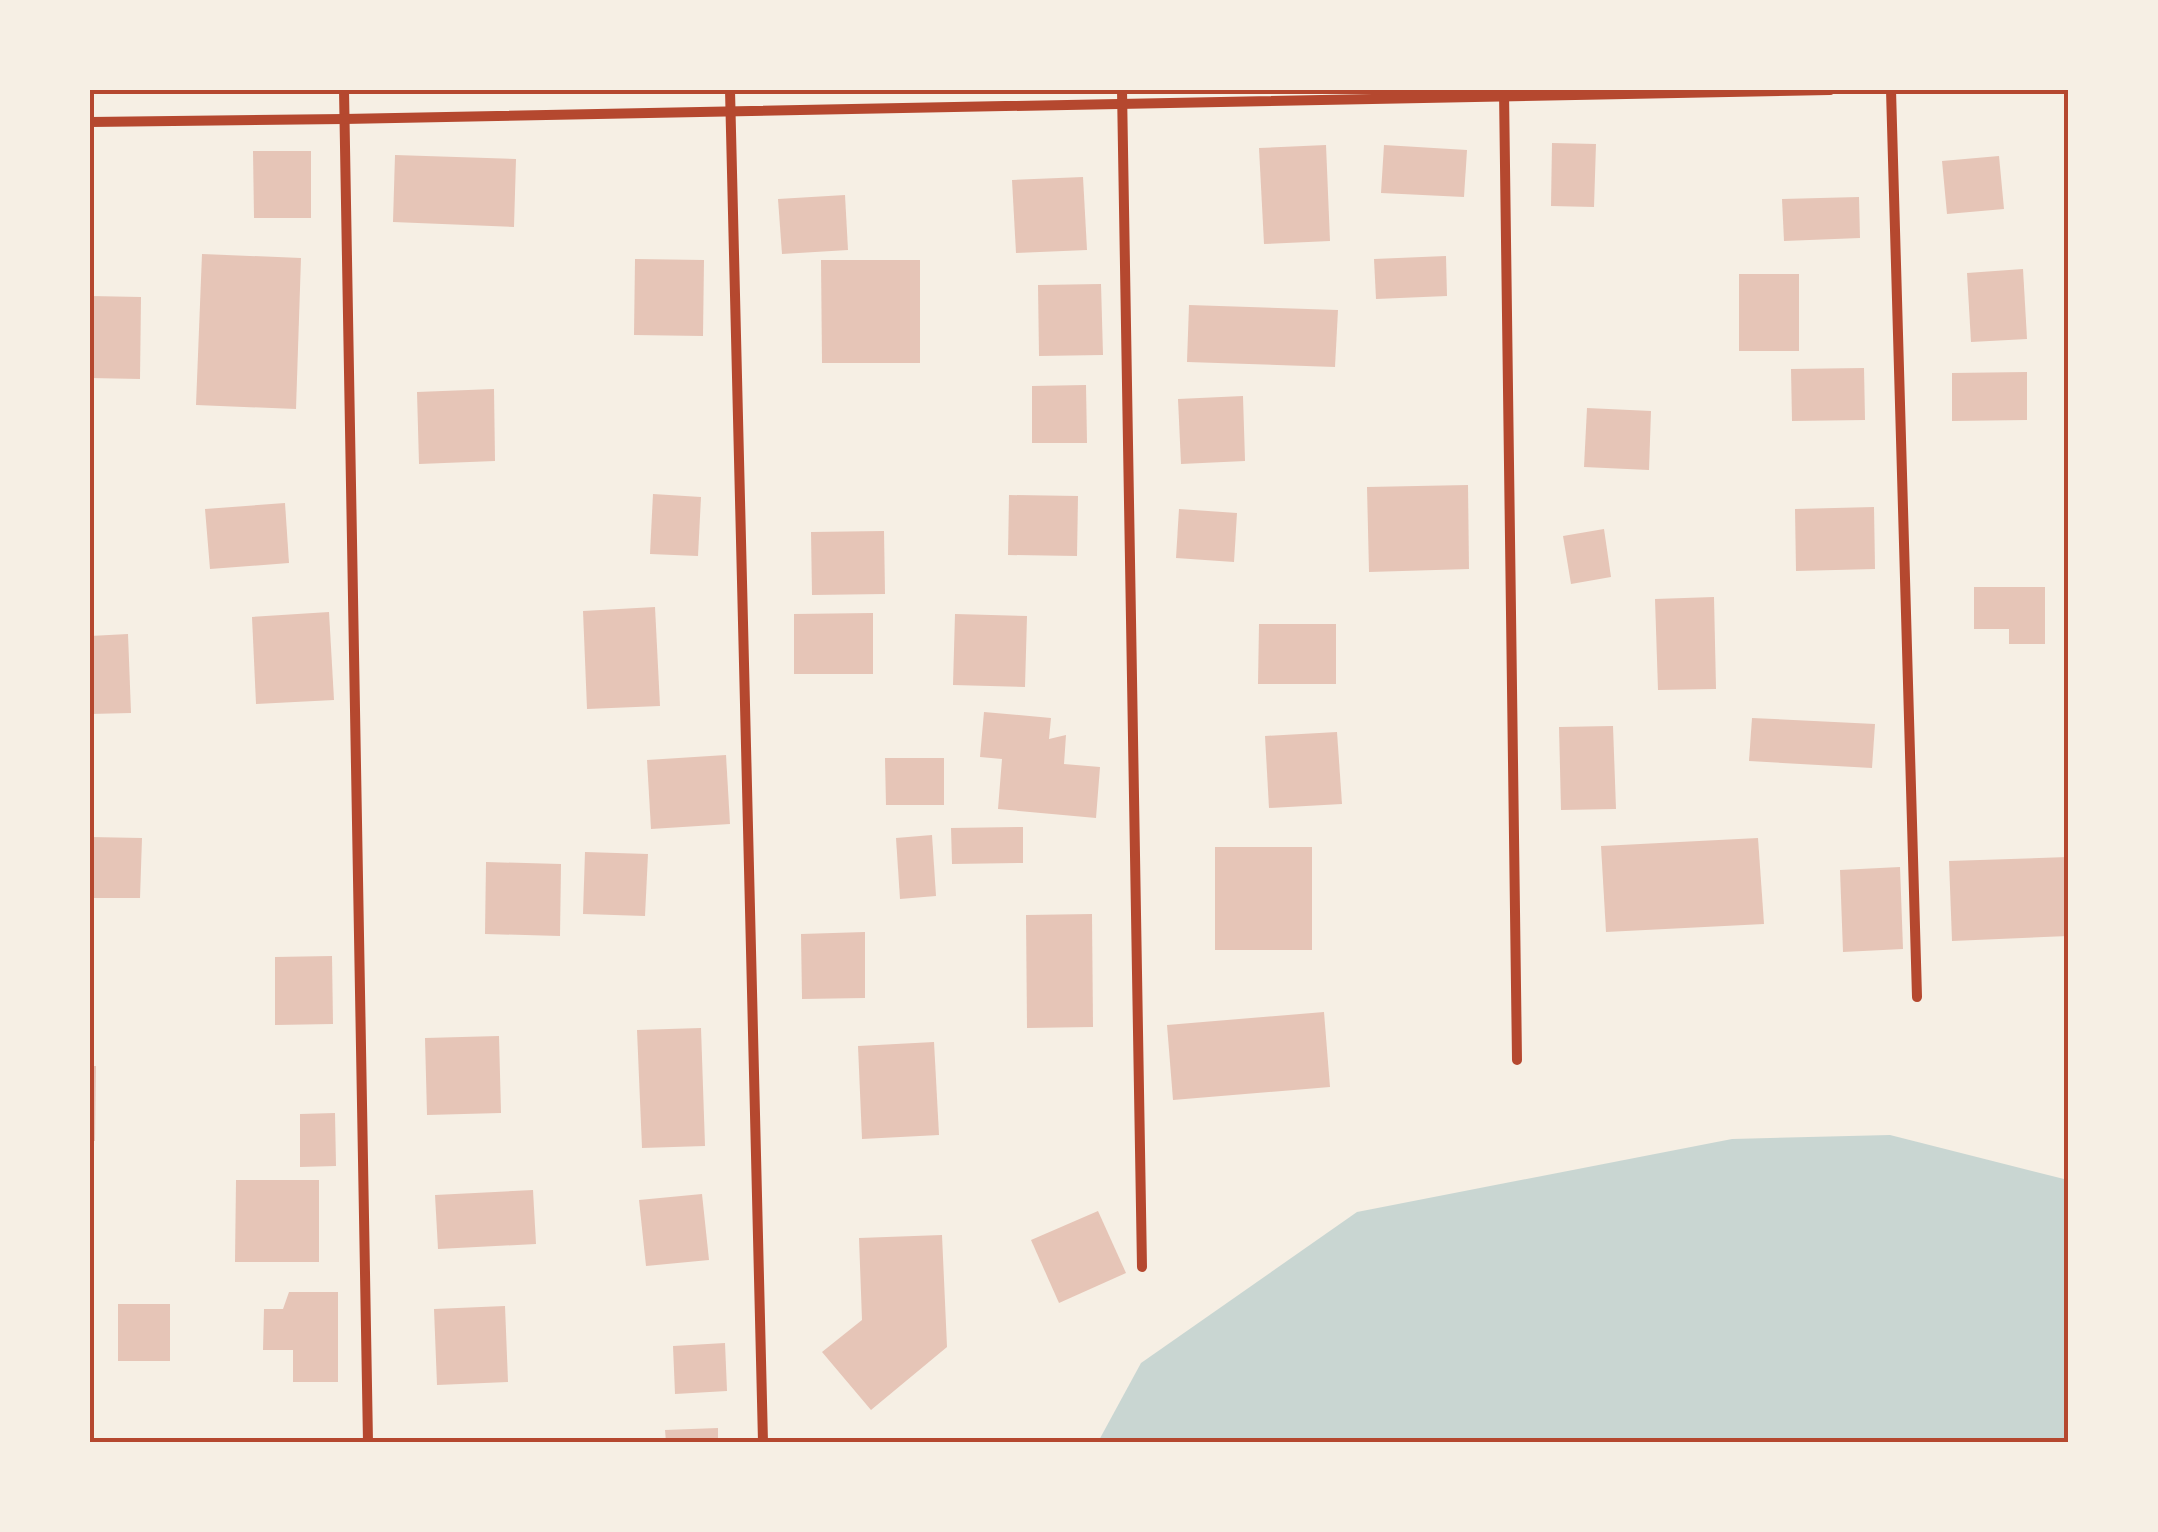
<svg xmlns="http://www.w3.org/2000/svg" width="2158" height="1532" font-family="Lato,sans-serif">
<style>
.water{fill:#c9d6d2}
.building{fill:#e6c5b7}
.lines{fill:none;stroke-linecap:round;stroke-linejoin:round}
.minor{stroke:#b5482f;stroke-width:10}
.neatline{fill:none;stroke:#b5482f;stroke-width:4}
</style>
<rect width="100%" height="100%" fill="#f6efe4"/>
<!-- water -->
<polygon class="water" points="1890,1135 2068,1180 2068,1442 1098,1442 1141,1363 1357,1212 1732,1139"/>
<!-- building -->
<g class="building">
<polygon points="1552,143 1596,144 1594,207 1551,206"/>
<polygon points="1326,145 1330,241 1264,244 1259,148"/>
<polygon points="1384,145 1467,150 1464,197 1381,193"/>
<polygon points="253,151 311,151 311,218 254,218"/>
<polygon points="395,155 516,159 514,227 393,222"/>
<polygon points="1999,156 2004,209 1947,214 1942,161"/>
<polygon points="1083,177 1087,250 1016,253 1012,180"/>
<polygon points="845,195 848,250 782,254 778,199"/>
<polygon points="1859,197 1860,238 1784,241 1782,199"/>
<polygon points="202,254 301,258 296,409 196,405"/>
<polygon points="1446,256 1447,296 1376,299 1374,259"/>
<polygon points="635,259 704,260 703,336 634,335"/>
<polygon points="821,260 920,260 920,363 822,363"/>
<polygon points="2023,269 2027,339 1971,342 1967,273"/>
<rect x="1739" y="274" width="60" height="77"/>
<polygon points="1101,284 1103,355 1039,356 1038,285"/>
<polygon points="90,296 141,297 140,379 90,378"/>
<polygon points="1189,305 1338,310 1335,367 1187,362"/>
<polygon points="1864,368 1865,420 1792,421 1791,369"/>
<polygon points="2027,372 2027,420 1952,421 1952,373"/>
<polygon points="1086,385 1087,443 1032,443 1032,386"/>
<polygon points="494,389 495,461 419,464 417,392"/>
<polygon points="1243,396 1245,461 1181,464 1178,399"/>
<polygon points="1587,408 1651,411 1649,470 1584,467"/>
<polygon points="1468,485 1469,569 1369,572 1367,487"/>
<polygon points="653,494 701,497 698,556 650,554"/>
<polygon points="1009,495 1078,496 1077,556 1008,555"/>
<polygon points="285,503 289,563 210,569 205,509"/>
<polygon points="1874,507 1875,569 1796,571 1795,509"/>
<polygon points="1179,509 1237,513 1234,562 1176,558"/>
<polygon points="1604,529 1611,577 1571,584 1563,536"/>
<polygon points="884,531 885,594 812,595 811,532"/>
<polygon points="1974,587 2045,587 2045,644 2009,644 2009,629 1974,629"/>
<polygon points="1714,597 1716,689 1658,690 1655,599"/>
<polygon points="655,607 660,706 587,709 583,611"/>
<polygon points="329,612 334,700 256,704 252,617"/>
<polygon points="873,613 873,674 794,674 794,614"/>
<polygon points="955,614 1027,616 1025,687 953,685"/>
<polygon points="1259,624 1336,624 1336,684 1258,684"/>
<polygon points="128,634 131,713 90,714 90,636"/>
<polygon points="984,712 1051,718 1049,739 1066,735 1064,764 1100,767 1096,818 998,809 1002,759 980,757"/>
<polygon points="1752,718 1875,724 1872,768 1749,761"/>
<polygon points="1613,726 1616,809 1561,810 1559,727"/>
<polygon points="1337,732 1342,804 1269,808 1265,736"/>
<polygon points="726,755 730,824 651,829 647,760"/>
<polygon points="885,758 944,758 944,805 886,805"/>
<polygon points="1023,827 1023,863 952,864 951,828"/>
<polygon points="932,835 936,896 900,899 896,838"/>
<polygon points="90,837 142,838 140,898 90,898"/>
<polygon points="1758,838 1764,924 1606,932 1601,846"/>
<rect x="1215" y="847" width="97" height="103"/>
<polygon points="585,852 648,854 645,916 583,914"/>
<polygon points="2068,857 2068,936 1952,941 1949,861"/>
<polygon points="486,862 561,864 560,936 485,934"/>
<polygon points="1900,867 1903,949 1843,952 1840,870"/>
<polygon points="1092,914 1093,1027 1027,1028 1026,915"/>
<polygon points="865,932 865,998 802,999 801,934"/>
<polygon points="332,956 333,1024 275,1025 275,957"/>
<polygon points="1324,1012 1330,1087 1173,1100 1167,1025"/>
<polygon points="701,1028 705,1146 642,1148 637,1030"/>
<polygon points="499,1036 501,1113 427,1115 425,1038"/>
<polygon points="934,1042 939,1135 862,1139 858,1046"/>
<polygon points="90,1066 96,1066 95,1141 90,1141"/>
<polygon points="335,1113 336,1166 300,1167 300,1114"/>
<polygon points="236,1180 319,1180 319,1262 235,1262"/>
<polygon points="533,1190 536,1244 438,1249 435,1195"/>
<polygon points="702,1194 709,1260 646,1266 639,1200"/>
<polygon points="1098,1211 1126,1273 1059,1303 1031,1240"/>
<polygon points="942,1235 947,1347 871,1410 822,1352 862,1320 859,1238"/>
<polygon points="289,1292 338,1292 338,1382 293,1382 293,1350 263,1350 264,1309 283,1309"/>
<rect x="118" y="1304" width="52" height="57"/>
<polygon points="505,1306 508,1382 437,1385 434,1309"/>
<polygon points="725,1343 727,1391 675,1394 673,1346"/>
<polygon points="718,1428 718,1442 666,1442 665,1430"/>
</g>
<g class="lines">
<!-- minor -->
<g class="minor">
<polyline points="344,90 368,1442"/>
<polyline points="730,90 763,1442"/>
<polyline points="1122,90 1142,1267"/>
<polyline points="1891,90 1917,997"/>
<polyline points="1504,91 1517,1060"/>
<polyline points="90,122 344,119 1830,90"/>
</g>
</g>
<!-- border -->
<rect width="2158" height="1532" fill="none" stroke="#f6efe4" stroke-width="185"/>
<rect x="92" y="92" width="1974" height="1348" class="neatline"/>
</svg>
